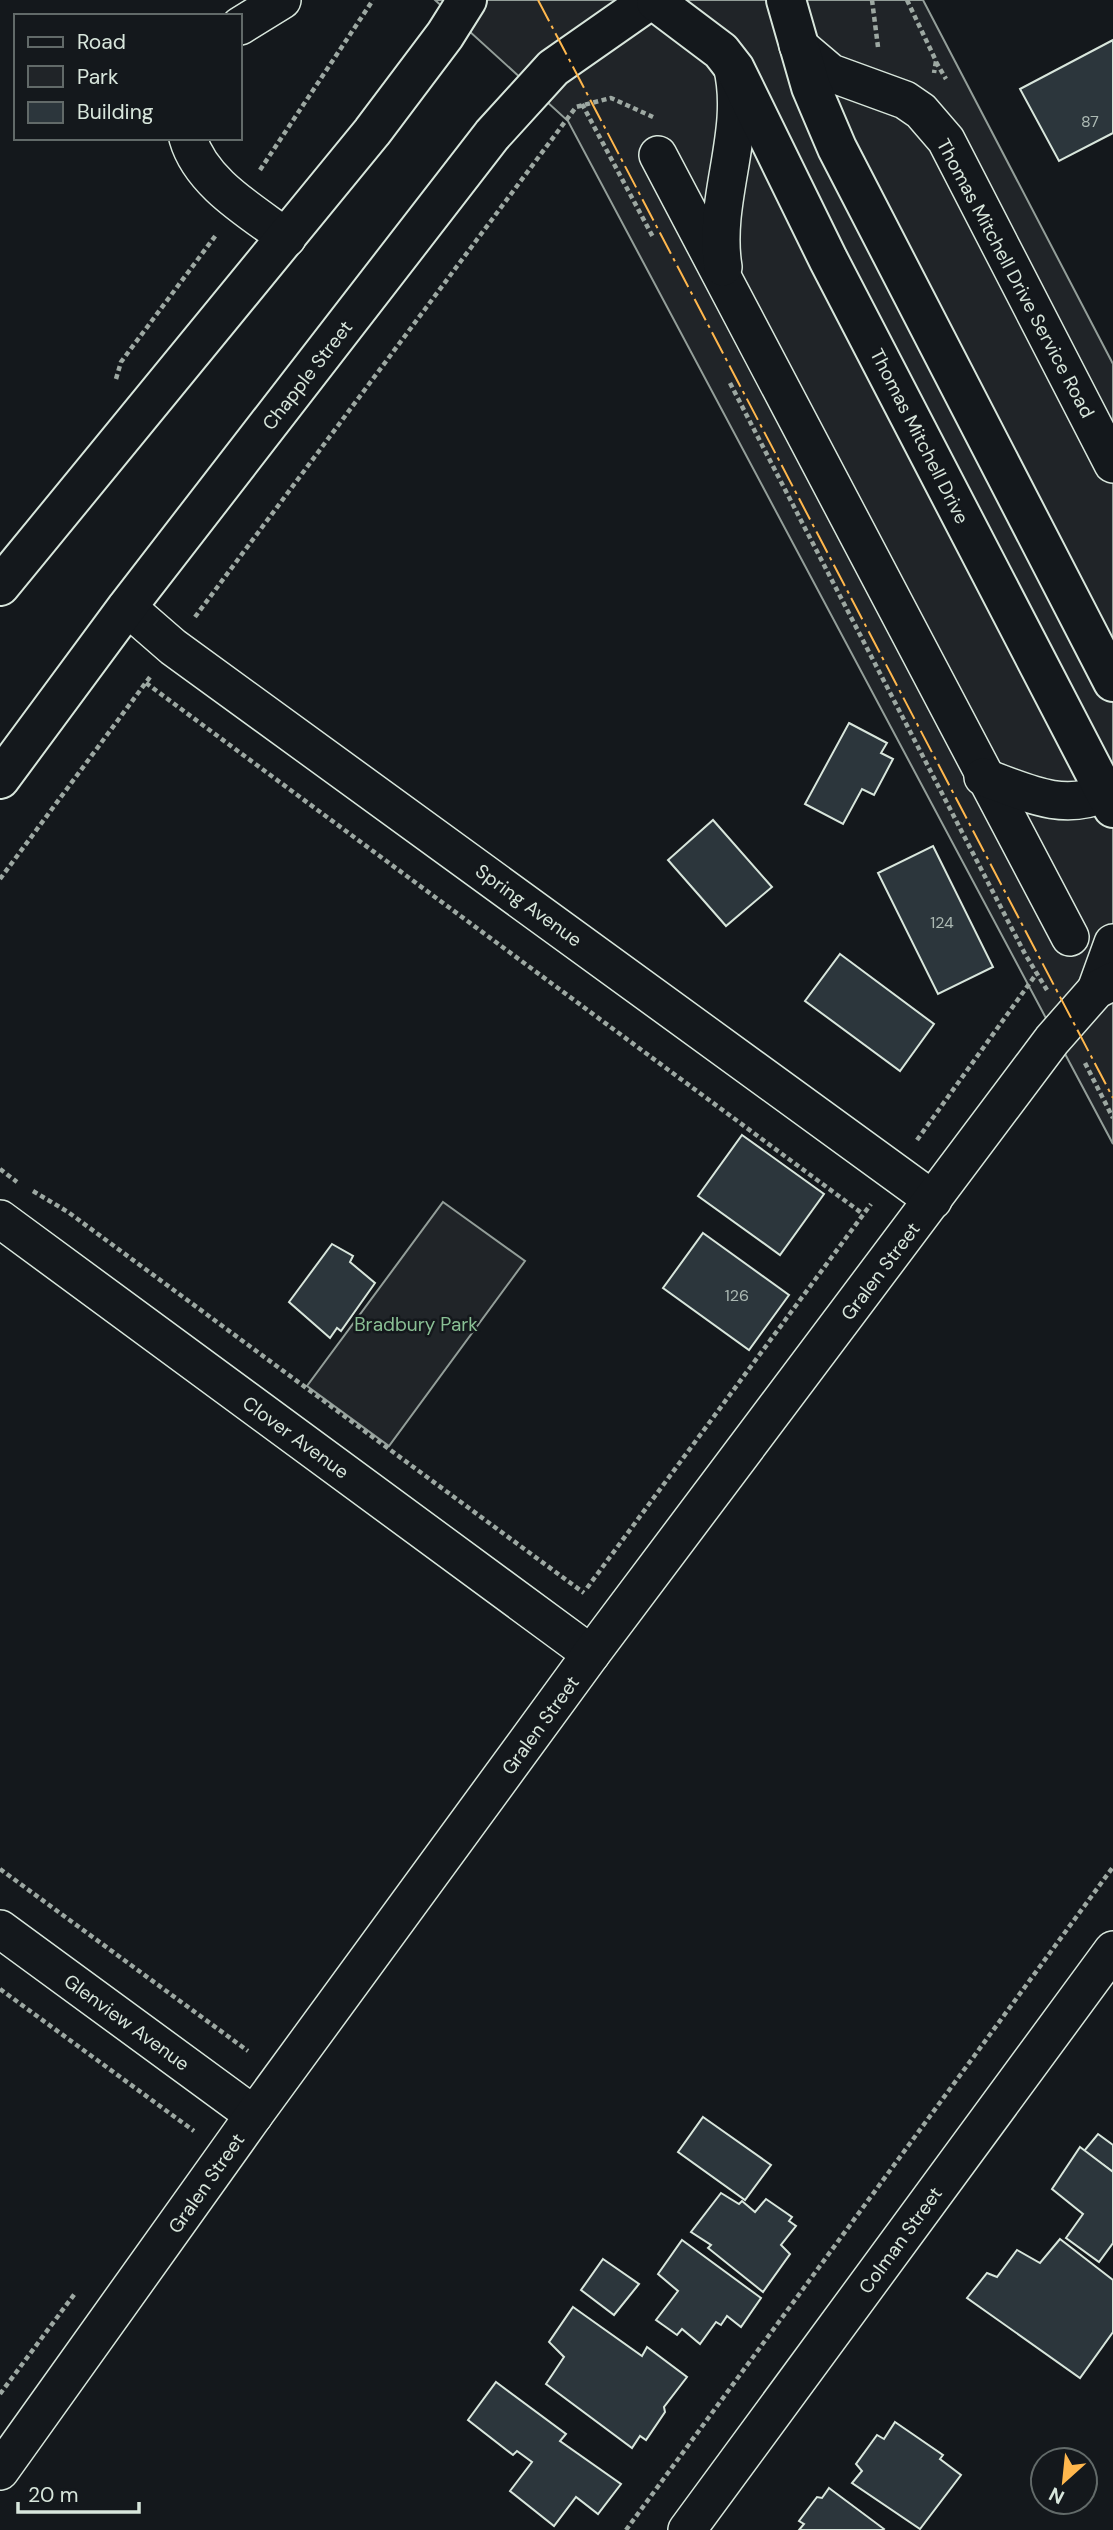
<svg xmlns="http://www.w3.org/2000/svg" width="1113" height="2530" font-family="'DM Sans',sans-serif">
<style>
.green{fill:#202428;stroke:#939e99;stroke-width:2}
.building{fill:#2c363c;stroke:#d8e6dc;stroke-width:2}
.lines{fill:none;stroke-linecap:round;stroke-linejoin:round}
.minor-casing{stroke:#d8e6dc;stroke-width:40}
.tertiary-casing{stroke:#d8e6dc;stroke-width:42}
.secondary-casing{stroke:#d8e6dc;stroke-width:42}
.path{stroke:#9da8a2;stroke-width:4.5;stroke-dasharray:5 3.5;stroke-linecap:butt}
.minor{stroke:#14181c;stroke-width:37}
.tertiary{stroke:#14181c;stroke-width:38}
.secondary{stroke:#14181c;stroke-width:38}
.power{stroke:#ffb74d;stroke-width:2;stroke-dasharray:24 5 3.5 5;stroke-linecap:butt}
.labels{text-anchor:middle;stroke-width:5;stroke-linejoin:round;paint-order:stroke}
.number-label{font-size:16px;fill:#adbab4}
.street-label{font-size:19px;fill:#d8e6dc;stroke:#14181c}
.park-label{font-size:19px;fill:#8ac095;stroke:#14181c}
</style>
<rect width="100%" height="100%" fill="#14181c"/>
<!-- green -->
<g class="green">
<polygon points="435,0 923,0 1113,364 1113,1144 568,121"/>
<polygon points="443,1202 525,1261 389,1446 307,1386"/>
</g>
<!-- building -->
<g class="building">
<polygon points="1113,40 1113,133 1059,161 1020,89"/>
<polygon points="849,723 887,743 881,753 893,759 874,795 862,789 843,824 805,804"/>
<polygon points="713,820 772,887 726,926 668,860"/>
<polygon points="933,846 993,967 938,994 878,873"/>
<polygon points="840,954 934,1024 900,1071 805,1001"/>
<polygon points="742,1135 824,1194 780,1255 698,1196"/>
<polygon points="703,1233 789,1295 749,1350 663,1288"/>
<polygon points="332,1244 353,1256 350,1262 375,1283 341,1331 337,1328 330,1338 289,1302"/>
<polygon points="703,2117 771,2165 745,2200 678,2152"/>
<polygon points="1098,2134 1113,2145 1113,2172 1084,2151"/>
<polygon points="1080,2147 1113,2172 1113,2243 1099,2262 1066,2238 1083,2214 1052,2189"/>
<polygon points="721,2193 739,2204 742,2201 755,2212 766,2199 792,2217 789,2221 796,2226 781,2245 790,2254 763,2292 708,2248 711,2245 691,2232"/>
<polygon points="1060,2239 1113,2280 1113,2332 1080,2378 967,2298 987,2273 997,2277 1017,2250 1040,2263"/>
<polygon points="682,2240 761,2298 741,2327 727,2316 721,2325 716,2322 700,2344 682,2329 677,2335 656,2320 678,2291 658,2274"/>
<polygon points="603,2259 639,2284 614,2315 581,2290"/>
<polygon points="573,2307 642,2356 647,2347 687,2377 664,2407 665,2412 646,2440 640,2436 632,2448 546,2384 564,2357 549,2342"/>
<polygon points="496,2382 566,2434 560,2441 621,2484 598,2514 576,2497 554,2526 510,2491 532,2462 517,2451 513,2455 468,2420"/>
<polygon points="895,2422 943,2455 940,2459 961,2475 920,2529 852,2483 862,2471 856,2464 877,2435 884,2439"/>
<polygon points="829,2488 884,2529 883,2530 799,2530 804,2524 799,2521 817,2497 822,2498"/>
</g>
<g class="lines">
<defs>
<g id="minor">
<polyline points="240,26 282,0"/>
<polyline points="798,45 831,73 905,100 921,111 946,140 1113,464"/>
<path d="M188,138C201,183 251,211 287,238"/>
<polyline points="658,155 1070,937"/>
<path d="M723,267C712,199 749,132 732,65"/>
<polyline points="127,607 173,647 933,1200"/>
<path d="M983,777C1025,792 1061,812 1105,793"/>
<polyline points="1096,990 1113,943"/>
<polyline points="0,1219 591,1654"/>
<polyline points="0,1929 254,2115"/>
<polyline points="0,2471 254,2115 591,1654 1052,1040 1096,990 1113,981"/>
<polyline points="687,2530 1113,1950"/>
</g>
<g id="tertiary">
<polyline points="0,586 372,132 445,35 467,0"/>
<polyline points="0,779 127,607 492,135 553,68 646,3"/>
</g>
<g id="secondary">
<polyline points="786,0 811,87 837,148 1113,682"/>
<polyline points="656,2 721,51 735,69 828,259 1113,808"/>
</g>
</defs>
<!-- minor casing -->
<use href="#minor" class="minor-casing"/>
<!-- tertiary casing -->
<use href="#tertiary" class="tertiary-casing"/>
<!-- secondary casing -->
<use href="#secondary" class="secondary-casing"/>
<!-- path -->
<g class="path">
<polyline points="872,0 878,47"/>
<polyline points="907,0 936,61 934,73"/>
<polyline points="936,62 946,79"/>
<polyline points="582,104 654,239"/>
<polyline points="260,170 373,0"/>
<polyline points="116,379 121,362 216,235"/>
<polyline points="730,383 1025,954 1047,990"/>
<polyline points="195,617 576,107 611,98 653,117"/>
<polyline points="146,683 863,1214"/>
<polyline points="0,879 150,677"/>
<polyline points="1085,1063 1113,1118"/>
<polyline points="917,1140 1037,973"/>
<polyline points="0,1169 17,1182"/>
<polyline points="33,1191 68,1212 584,1593"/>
<polyline points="587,1588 871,1204"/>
<polyline points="0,1869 248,2051"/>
<polyline points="0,1989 194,2131"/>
<polyline points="0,2394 76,2292"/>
<polyline points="626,2530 1113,1867"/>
</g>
<!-- minor -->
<use href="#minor" class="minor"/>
<!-- tertiary -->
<use href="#tertiary" class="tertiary"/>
<!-- secondary -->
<use href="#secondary" class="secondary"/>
<!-- power -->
<polyline class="power" points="538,0 1113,1098"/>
</g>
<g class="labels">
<!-- number labels -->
<g class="number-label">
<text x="1090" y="127">87</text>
<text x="942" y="928">124</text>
<text x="737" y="1301">126</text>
</g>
<!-- street labels -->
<g class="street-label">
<text transform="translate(1016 278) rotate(62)" y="7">Thomas Mitchell Drive Service Road</text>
<text transform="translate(307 375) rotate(-52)" y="7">Chapple Street</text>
<text transform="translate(920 436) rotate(63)" y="7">Thomas Mitchell Drive</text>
<text transform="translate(529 905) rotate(36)" y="7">Spring Avenue</text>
<text transform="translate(880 1271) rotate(-53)" y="7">Gralen Street</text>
<text transform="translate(296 1437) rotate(36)" y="7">Clover Avenue</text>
<text transform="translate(540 1725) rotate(-54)" y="7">Gralen Street</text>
<text transform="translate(127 2022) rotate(36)" y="7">Glenview Avenue</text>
<text transform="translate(206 2183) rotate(-55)" y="7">Gralen Street</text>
<text transform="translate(900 2240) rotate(-54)" y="7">Colman Street</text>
</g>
<!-- park labels -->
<g class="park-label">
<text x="416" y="1331">Bradbury Park</text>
</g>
</g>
<!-- legend -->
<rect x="14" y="14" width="228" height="126" fill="#14181c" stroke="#626a69" stroke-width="2"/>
<rect x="28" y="37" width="35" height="10" fill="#14181c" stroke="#626a69" stroke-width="2"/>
<text x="77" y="49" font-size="21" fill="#d8e6dc">Road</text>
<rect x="28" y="66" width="35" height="21" fill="#202428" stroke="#626a69" stroke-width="2"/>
<text x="77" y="84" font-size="21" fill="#d8e6dc">Park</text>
<rect x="28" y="102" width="35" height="21" fill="#2c363c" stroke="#626a69" stroke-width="2"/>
<text x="77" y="119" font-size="21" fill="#d8e6dc">Building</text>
<!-- north arrow -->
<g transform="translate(1064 2481) rotate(207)"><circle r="33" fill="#14181c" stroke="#626a69" stroke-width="2"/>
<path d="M0-5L12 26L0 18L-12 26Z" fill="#ffb74d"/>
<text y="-10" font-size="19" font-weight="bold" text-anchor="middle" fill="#d8e6dc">N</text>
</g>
<!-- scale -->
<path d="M18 2502v10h121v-10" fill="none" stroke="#d8e6dc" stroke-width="3.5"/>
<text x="28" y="2502" font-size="21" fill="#d8e6dc" stroke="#14181c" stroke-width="5" paint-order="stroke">20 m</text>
</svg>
